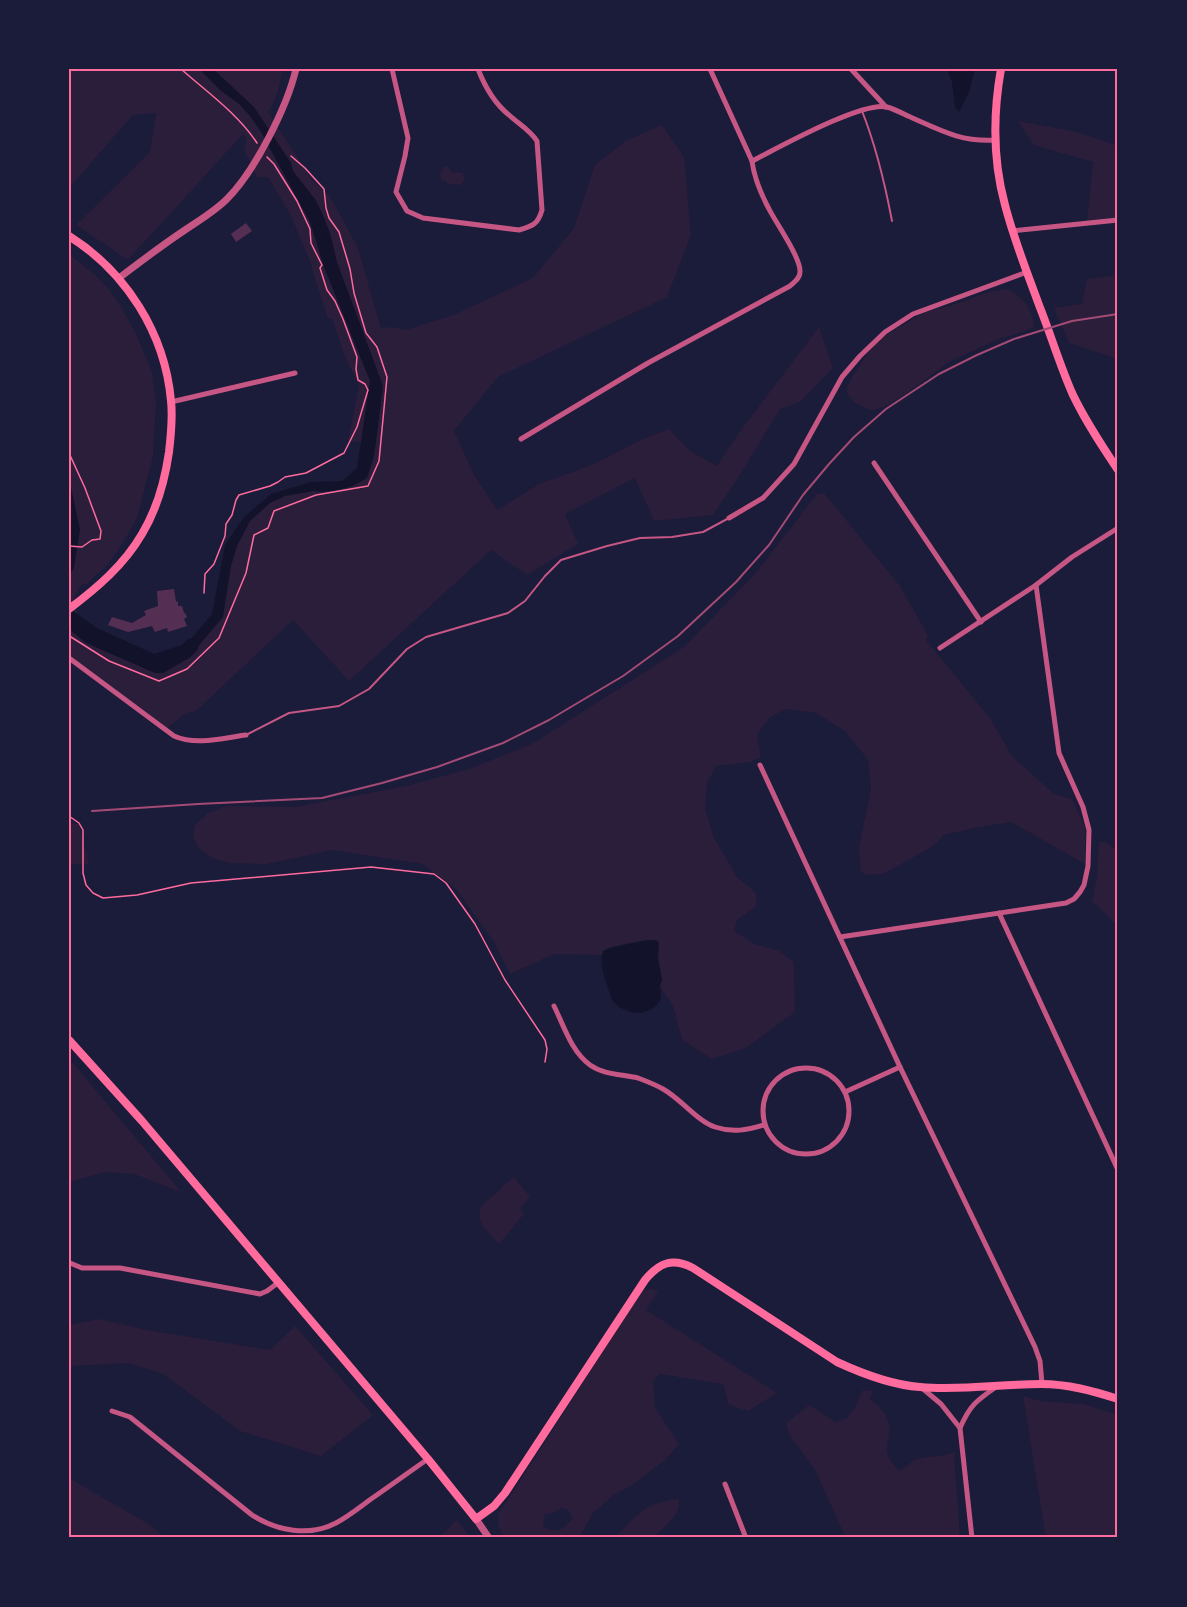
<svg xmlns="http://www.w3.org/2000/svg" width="1187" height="1607" font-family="'DejaVu Sans',sans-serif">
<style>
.green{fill:#2a1e3b;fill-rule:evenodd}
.water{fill:#12122b}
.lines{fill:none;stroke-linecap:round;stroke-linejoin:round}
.river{stroke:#12122b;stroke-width:15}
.building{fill:#542f53}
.path{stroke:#ff6b9d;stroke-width:1.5}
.service{stroke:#c65784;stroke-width:2}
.minor{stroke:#c65784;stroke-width:5}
.tertiary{stroke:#c65784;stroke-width:7}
.secondary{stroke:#ff6b9d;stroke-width:8}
.primary{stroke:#ff6b9d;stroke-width:8}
.rail{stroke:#a44b75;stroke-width:2}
.neatline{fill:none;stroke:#ff6b9d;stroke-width:2}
</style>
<rect width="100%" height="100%" fill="#1b1b3a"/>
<!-- green -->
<g class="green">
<path d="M69,69H282C280,84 277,100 268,112L312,180L331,198L358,248L381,329L390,327L406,330L453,315L533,278L574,228L595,165L627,140L662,125L684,157L691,235L667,297L498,377L454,431L473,473L497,510L539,484L594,464L643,439L669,429L690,451L717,466L741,430L819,327L833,368L800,402L780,409L741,473L713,515L654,521L635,478L565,514L578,544L527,575L491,550L349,681L293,620L196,711L186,713L166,729L69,658V254L95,275L108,288L122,308L136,334L152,372L156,402L153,456L137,518L122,544L108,564L87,584H82L74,597C75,604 76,615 80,620C92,637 135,653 154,661L176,655L212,614L225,545L244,517L271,494L310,482L342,481L357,468L361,442L348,441L359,385L345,357L332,318L328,319L309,259L290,214L268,177H257L244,150L247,139L243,134L128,260L76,225L150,152L156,113L133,115L69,188Z"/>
<polygon points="1018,121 1077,132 1118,146 1118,220 1087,223 1093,162 1034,145"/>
<polygon points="444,167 448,167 452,172 463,173 463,176 465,178 461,185 453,184 449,185 445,181 443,181 441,180 440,173"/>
<polygon points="1118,275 1118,359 1069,343 1054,308 1082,304 1087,279"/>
<path d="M1007,289C1023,296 1033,309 1034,327L1023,332L999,339L949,362L904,395L884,407L871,410L866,408L855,403L847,394V388L852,377L876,341L923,313L965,301L988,292Z"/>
<path d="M824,493L900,586L928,635L926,640L990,718L1012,756L1054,794L1072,799L1085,827V864L1011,822L974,828L944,835L932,847L883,874L866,875L861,872L859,847L871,789L868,760L846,732L816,713L786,709L770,717L757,735L761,757L750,762L716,766L707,783L705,808L714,838L737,877L756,893V906L737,920L734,931L755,944L779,951L794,962L795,1012L746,1048L712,1059L682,1040L673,1006L660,987L662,980L658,958V941C650,939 610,945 604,951C603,952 603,954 602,955L554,954L510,974L494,942L456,889L423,864L332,850L267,864L230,863L212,858L198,847L193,837L195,825L208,813L225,806L295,807L406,786L469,769L532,744L684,647L755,574L817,494Z"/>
<polygon points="69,823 79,824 89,864 69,864"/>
<polygon points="1099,842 1105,842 1118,851 1118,926 1092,901 1097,877"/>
<polygon points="69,1059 77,1068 181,1192 134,1174 106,1172 69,1182"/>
<path d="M514,1177L530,1197L520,1209L524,1214L499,1244C490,1234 473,1221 482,1206C486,1200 496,1194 501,1189V1187Z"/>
<path d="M648,1289H653L658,1292L646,1310L777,1393L748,1411L729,1405L723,1384L660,1374L653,1381L655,1408L679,1444L665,1460L632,1485L614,1495L593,1513L579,1538H504C499,1530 497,1523 499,1513L632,1307L644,1290ZM561,1508L567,1509L573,1518C564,1529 556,1535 543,1526L545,1514L554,1513Z"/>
<polygon points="99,1319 147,1330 270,1350 295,1326 373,1415 321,1456 240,1431 163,1374 129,1363 69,1366 69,1325"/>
<path d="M863,1390L873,1391L870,1399C878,1405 885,1412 888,1421C894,1441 877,1449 898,1470C906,1469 908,1463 915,1460C928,1455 942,1458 954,1452L960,1538H846L815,1470L789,1434L786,1423L809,1405L836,1422L847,1418L855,1407Z"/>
<polygon points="1023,1396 1040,1401 1084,1404 1118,1415 1118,1538 1046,1538"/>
<polygon points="69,1478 150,1525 166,1538 69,1538"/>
<path d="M679,1499C682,1514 663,1529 652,1538H614C638,1516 643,1502 679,1499Z"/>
<polygon points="457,1520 470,1538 439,1538"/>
</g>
<!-- water -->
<g class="water">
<polygon points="199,69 213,69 254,107 291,163 293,171 315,199 322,213 330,233 337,262 383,386 374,457 367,478 353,486 334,491 321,492 314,491 285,496 270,503 250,521 237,546 231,566 223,617 191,655 182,662 163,673 155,673 86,643 69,629 69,610 92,631 115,647 157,664 172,659 183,648 212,614 225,545 244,517 271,494 310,482 342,481 357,468 370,381 324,267 310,222 261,132 250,116 239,104 220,90"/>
<polygon points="947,69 975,69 969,92 959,112 955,107 952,82"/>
<polygon points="69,478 80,530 74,567 69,578"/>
<path d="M647,940H655L659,942L658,958L662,980L660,985L661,999L655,1007C650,1009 646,1012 641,1013C631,1014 618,1008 612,1000C608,985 598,967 603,951L610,948Z"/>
</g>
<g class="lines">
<!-- river -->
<polyline class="river" points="69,617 92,634 154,662 185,652 191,646"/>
</g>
<!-- building -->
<g class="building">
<polygon points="246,223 252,231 236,242 231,234"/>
<polygon points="174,589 176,602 178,601 178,606 182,606 184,613 185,613 187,617 184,619 187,626 168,632 167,628 155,632 152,626 128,632 108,625 112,617 132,623 146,615 144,611 158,606 157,591"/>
</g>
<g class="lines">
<!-- path -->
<g class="path">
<path d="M181,69C207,92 238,114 257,143"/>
<polyline points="69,453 85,488 101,531 100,539 92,540 82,547 69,546"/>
<polyline points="204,593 205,574 214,564 225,536 226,524 232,515 236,500 239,495 270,486 278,482 285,477 306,473 344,453 357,427 368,390 365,384 358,380 356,369 357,357 343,319 335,301 327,290 320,268 322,265 311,243 310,229 297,201 274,164 267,157"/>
<polyline points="69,634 71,637 109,661 159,681 187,669 219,638 246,573 254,535 268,528 274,511 316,495 368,486 379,461 387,377 377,347 366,333 354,293 350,269 339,232 329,218 326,208 324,189 305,168 291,156"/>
<polyline points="69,816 79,823 83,830 83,873 86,885 93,893 103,898 137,895 191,883 371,867 434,874 446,883 475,924 505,980 545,1040 547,1049 545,1062"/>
</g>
<!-- service -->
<g class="service">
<path d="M862,111C876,146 885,184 892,221"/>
<polyline points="246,735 289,713 339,706 369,689 407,649 426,637 508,613 525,601 545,576 561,560 607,546 640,538 672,537 703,532 729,518"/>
</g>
<!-- minor -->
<g class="minor">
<path d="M392,69L408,138L405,156L396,192L407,211L423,218L519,230C533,226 538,224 542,210L537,141C530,130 519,124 509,115C494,103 485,87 478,69"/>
<polyline points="851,69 886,107"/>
<path d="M752,161C778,148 862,101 887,107C894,109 902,113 908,116C940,130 960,142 995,140"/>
<polyline points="1012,231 1118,220"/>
<polyline points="171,402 295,373"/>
<path d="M521,439L648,363L790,286C794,282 800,279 800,272C801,258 776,223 769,209C761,194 754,177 752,161L710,69"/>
<polyline points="874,463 981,622"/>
<polyline points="729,518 763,498 794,464 842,377 860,356 885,332 913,314 1027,272"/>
<polyline points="940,648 1036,585 1072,557 1118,528"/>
<path d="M69,658L174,736C196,746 223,738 246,735"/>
<polyline points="760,765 900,1067 1035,1347 1040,1361 1042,1384"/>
<polyline points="999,913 1118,1170"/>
<polyline points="840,937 1066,903 1074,899 1080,892 1084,885 1088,866 1089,830 1083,807 1059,753 1036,585"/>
<path d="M554,1006C564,1026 571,1051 590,1065C604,1075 621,1074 638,1078C646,1081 656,1085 663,1089C681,1099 697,1121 715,1127C733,1133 747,1130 764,1125"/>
<circle cx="806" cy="1111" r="43"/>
<polyline points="845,1092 900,1067"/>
<polyline points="70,1263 82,1268 120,1268 260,1294 267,1291 279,1282"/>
<polyline points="922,1388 941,1404 960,1428"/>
<path d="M112,1411L130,1417L252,1515C277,1531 309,1537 336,1523C349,1516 360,1507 371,1499C390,1486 409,1472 428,1459"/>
<polyline points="725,1484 746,1538"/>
<path d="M972,1538L960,1428C970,1405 976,1401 996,1387"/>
</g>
<!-- tertiary -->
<g class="tertiary">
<path d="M119,278C140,262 161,246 182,232C198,221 214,212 227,199C255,171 287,107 296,69"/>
<polyline points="476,1519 489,1538"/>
</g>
<!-- secondary -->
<g class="secondary">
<path d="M1001,69C993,114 993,161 1005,205C1014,240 1027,272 1039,305C1051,335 1060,366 1073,395C1086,422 1102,446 1118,470"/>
<path d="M69,1040L142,1121L428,1459L476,1519L494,1506L505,1493L645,1280C659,1263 672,1257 693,1268L837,1362C863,1374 891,1385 920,1387C960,1391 1001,1384 1041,1384C1068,1384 1093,1391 1118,1399"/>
</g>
<!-- primary -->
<path class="primary" d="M69,236C126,272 165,333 171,401C173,418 171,435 169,452C165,480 157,509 142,534C124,565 97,588 69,609"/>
<!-- rail -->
<polyline class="rail" points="92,811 198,804 322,798 382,783 437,767 503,743 549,720 623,676 678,636 736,582 769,545 803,495 829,464 854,437 886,409 939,374 977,355 1014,339 1072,321 1118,314"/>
</g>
<!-- border -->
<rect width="1187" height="1607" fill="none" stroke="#1b1b3a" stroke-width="141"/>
<rect x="70" y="70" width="1046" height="1466" class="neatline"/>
</svg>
